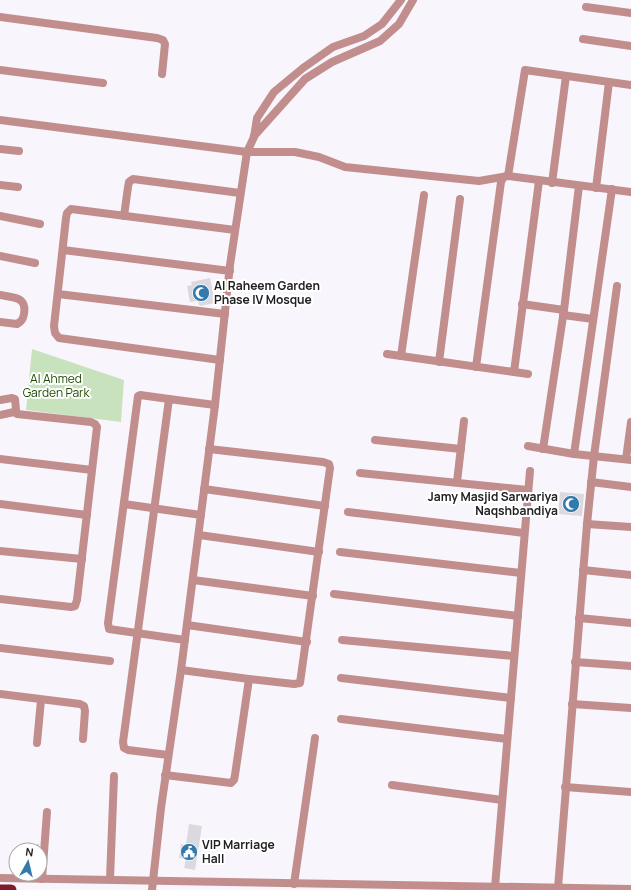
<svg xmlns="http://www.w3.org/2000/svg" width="631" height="890" font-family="Manrope,sans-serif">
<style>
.green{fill:#c7e2bc}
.building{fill:#dbd9de}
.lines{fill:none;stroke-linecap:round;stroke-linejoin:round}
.minor{stroke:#c28e8d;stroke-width:8}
.trunk{stroke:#801c29;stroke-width:11}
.labels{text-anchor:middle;stroke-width:4;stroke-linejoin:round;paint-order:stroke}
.poi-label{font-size:12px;font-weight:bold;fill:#212022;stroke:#fff;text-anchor:start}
.park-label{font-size:12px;fill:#1f4b01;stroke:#fff}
</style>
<rect width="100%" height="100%" fill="#f8f6fc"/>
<!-- green -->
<polygon class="green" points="32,349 124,380 121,422 26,410"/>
<!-- building -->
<g class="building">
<polygon points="210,278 215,303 201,306 199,305 198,301 190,302 187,286 192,285 191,282"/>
<polygon points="560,492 584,494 582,516 558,514"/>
<polygon points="189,824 202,826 195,870 184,868 186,859 179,858 181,844 186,845"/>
<polygon points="22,844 39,844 39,850 21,850"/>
</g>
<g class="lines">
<!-- minor -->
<g class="minor">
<polyline points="586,7 631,13"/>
<polyline points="0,17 157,38 163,40 165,44 162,74"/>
<polyline points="583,39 631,46"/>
<polyline points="0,70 103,83"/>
<polyline points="0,120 247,152 295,152 319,157 345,167 479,181 508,176 631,192"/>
<polyline points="254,136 305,79 332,62 380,41 399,24 413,0"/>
<polyline points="0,149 19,151"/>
<polyline points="508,176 525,70 631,85"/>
<polyline points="552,183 566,76"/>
<polyline points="0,185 18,187"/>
<polyline points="596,188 609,82"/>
<polyline points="0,216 40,224"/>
<polyline points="124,216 128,187 129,182 133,179 240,193"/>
<polyline points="63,250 230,271"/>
<polyline points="0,256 35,263"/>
<polyline points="58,294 225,314"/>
<path d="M0,295C13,298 27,296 24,314C23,319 22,321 17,324L0,322"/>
<polyline points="522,304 564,310"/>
<polyline points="563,315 593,319"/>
<polyline points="387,354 528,374"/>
<polyline points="401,356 424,195"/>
<polyline points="220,360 59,338 55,333 54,326 66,218 67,213 71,209 235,230"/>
<polyline points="439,362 460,199"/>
<polyline points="476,367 501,182 503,178"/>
<polyline points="514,372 539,181"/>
<polyline points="169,399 140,395 138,396 108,623 109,629 185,640"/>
<polyline points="0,400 12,398 15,399 16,410 14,412 0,415"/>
<polyline points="375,440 461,449"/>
<polyline points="528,446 574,454 631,460"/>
<polyline points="209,449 323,462 329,464 330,468 300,683 294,684 249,679"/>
<polyline points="543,449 564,310 579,186"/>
<polyline points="574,454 612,189"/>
<polyline points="0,459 92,470"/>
<polyline points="626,459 631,422"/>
<polyline points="360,473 528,490"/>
<polyline points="457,482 464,421"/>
<polyline points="591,482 631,487"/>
<polyline points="204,489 325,506"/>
<polyline points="0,504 87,515"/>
<polyline points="124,504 201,515"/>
<polyline points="348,512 524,533"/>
<polyline points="587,524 631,527"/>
<polyline points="199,535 319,552"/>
<polyline points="0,551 82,559"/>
<polyline points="340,552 521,573"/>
<polyline points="583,570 631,575"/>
<polyline points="193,580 313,596"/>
<polyline points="334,594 518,616"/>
<polyline points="0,599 71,607 75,606 77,600 97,427 95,424 91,422 17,414 14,412"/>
<polyline points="579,618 631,623"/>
<polyline points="187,625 307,642"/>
<polyline points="342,640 514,656"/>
<polyline points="0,648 110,661"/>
<polyline points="575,662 631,666"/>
<polyline points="341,678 511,698"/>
<polyline points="0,694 80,704 84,706 85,711 83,739"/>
<polyline points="572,704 631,708"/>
<polyline points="341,719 507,739"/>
<polyline points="37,743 41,700"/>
<polyline points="168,755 128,750 124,748 123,742 169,399 215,405"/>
<polyline points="165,775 231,783 234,780 235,775 249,679 181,670"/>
<polyline points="392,785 502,800"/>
<polyline points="565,787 631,792"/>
<polyline points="0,878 631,889"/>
<polyline points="42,879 47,812"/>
<polyline points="110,879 114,776"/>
<polyline points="294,884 315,738"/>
<polyline points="495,887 530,471"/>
<polyline points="558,888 587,524 594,456 617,286"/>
<polyline points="152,890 161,808 181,670 215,405 230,265 247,152 254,137 257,118 274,92 303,68 333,47 364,36 382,24 401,0"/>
</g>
<!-- trunk -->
<polyline class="trunk" points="0,890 11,890"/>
</g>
<!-- icons -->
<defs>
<symbol id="mosque-disc" viewBox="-11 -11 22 22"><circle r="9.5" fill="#327aae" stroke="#fff"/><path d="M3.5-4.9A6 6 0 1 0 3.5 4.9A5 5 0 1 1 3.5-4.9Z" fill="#fff"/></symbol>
<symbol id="civic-disc" viewBox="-11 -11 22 22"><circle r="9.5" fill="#327aae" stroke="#fff"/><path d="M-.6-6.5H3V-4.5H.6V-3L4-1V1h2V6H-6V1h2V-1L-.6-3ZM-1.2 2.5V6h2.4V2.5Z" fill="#fff"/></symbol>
</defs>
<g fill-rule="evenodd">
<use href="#mosque-disc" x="191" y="283" width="20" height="20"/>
<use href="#mosque-disc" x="561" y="494" width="20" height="20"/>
<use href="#civic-disc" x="179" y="842" width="20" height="20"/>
</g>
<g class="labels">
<!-- poi labels -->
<g class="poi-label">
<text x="214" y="290">Al Raheem Garden<tspan x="214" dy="14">Phase IV Mosque</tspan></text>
<text x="558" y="501" text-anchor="end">Jamy Masjid Sarwariya<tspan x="558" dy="14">Naqshbandiya</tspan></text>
<text x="202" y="849">VIP Marriage<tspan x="202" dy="14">Hall</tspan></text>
</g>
<!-- park labels -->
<g class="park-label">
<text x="56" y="383">Al Ahmed<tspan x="56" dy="14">Garden Park</tspan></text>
</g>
</g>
<!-- north arrow -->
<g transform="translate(28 862) rotate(8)"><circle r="19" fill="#ffffff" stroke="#a6a6a7"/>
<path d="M0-3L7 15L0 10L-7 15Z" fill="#327aae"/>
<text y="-6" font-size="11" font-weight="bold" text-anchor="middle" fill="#212022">N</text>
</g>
</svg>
